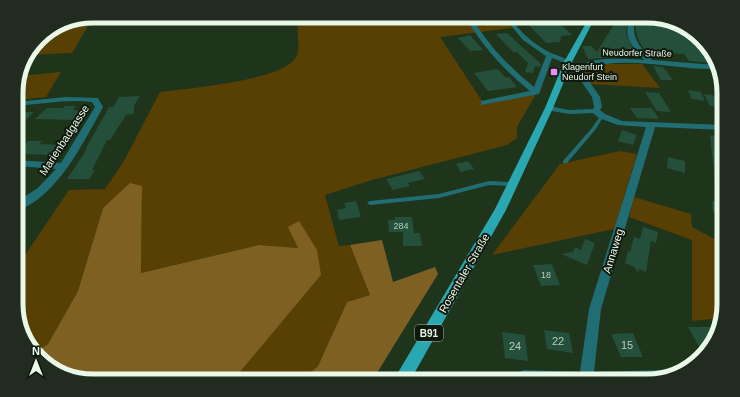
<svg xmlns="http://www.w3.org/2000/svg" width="740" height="397" font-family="Helvetica,sans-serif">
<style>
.green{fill:#583f03}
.forest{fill:#7f6023}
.building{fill:#244f3b}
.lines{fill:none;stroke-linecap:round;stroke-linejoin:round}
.service{fill:#206e74;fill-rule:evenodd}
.minor{fill:#206e74;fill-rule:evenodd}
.primary{fill:#29a8b1;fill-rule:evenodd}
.poi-dot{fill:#ec8cfb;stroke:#0f190e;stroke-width:1.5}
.labels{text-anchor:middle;stroke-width:4;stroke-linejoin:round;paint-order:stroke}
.far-street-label{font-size:9px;fill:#eaf8e8;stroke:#0f190e}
.far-poi-label{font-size:9px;fill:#eaf8e8;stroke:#0f190e;text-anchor:start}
.number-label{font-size:9px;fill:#b8cebd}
.shield{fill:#0f190e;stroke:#a8b5a7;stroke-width:1}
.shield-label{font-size:10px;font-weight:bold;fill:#eaf8e8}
.street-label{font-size:11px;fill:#eaf8e8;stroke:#0f190e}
.near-number-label{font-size:11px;fill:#b8cebd}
.rim{fill:none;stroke:#eaf8e8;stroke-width:5}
</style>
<rect width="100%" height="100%" fill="#1e351c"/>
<!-- green -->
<g class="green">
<path d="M302,16H504L512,28L440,37L484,104L536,94L517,127V138L507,145L372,180L325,195L339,246L350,245L370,295L347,302L318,366L301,381H238L234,379L321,275L299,248L259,245L141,273L142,186L103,208L78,291L48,344L35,353L32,351L17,314V267L69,190L105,189L124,161L160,92C189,88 276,81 294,60C305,47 291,28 302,16Z"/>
<polygon points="86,19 92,19 72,53 27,55 42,35"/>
<polygon points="600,64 642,64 660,88 590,84 584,76 584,70 591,66"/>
<polygon points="61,72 46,97 16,100 16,88 19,76"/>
<polygon points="620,151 637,154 614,229 492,255 560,164"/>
<polygon points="634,197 691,214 692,227 722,243 724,304 721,318 692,321 692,240 629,217"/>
</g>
<!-- forest -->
<g class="forest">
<polygon points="130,183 142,186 141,273 259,245 298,248 288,227 299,221 317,250 321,275 235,378 238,381 93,381 79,378 78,370 71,376 59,373 35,353 48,344 78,291 103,208"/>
<polygon points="382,240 393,282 435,267 438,274 372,381 301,381 318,366 347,302 370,295 350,245"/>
</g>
<!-- building -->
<g class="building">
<polygon points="619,16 631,16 628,20 626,33 633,49 610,50 617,57 588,59 582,46 591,46 597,52"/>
<polygon points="534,17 539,23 558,22 572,35 561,36 560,42 546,43 522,18"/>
<polygon points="656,18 682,25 710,50 710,63 689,61 684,54 651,53 648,49 644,49 638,39 635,25"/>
<polygon points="507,33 541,64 540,67 535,66 533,73 525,72 528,63 517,52 513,52 496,34"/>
<polygon points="470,35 483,50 470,51 458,38"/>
<polygon points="653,66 663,67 673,80 661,80"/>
<polygon points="498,69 506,78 509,77 517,87 488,91 474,73"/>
<polygon points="688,90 701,92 705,101 692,99"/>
<polygon points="645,92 659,93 671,112 657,111"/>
<polygon points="704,94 717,96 723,107 710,106"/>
<polygon points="140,96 134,106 134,114 126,115 110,140 107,140 92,170 95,170 89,179 67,179 87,149 85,150 109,107 113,107 119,97"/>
<polygon points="65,106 76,106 73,110 86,111 78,120 35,119 47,108 63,108"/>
<polygon points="630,108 652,108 659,119 637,118"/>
<polygon points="16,112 34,112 25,121 16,120"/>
<polygon points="622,130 637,135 633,145 618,141"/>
<polygon points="710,135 724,139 724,183 715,181"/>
<polygon points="28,141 42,141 39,144 64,145 56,155 16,154 16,146 23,146"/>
<polygon points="668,157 685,161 685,173 667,168"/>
<polygon points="468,161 474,169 461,172 456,164"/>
<polygon points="419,171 425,179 408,183 410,186 393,190 386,179"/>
<polygon points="356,201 361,217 339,220 337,210 346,208 344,203"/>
<polygon points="712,201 724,204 724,215 713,212"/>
<polygon points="395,217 412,217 414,233 420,233 422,246 403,246 403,232 389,232 388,220 395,220"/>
<polygon points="643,227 658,232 656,243 651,241 646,272 639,269 638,273 634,267 625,263 628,251 630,252 634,237 640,239"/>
<polygon points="585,239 595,243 587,265 561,254 573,252 575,247 581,250"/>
<polygon points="552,264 560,285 541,286 533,265"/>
<polygon points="688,327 713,327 717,333 716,338 706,350 701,350"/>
<polygon points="544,330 569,333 573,353 547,349"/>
<polygon points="502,332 525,335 528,361 505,358"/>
<polygon points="633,333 643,357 621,357 611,334"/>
</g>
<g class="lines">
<!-- service -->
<g class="service">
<polygon points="601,115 603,115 604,116 595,130 567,163 563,163 563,161 592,128"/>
<polygon points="489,181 513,182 515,184 513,186 489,185 439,198 370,205 367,203 370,201 439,194"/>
</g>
<!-- minor -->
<g class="minor">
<path d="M465,16H471C487,44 509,67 534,87L546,56L523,40L503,16H509C520,32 534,45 551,53C558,56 566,58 571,62L568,64L552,58L539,94L481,105V101L530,91C504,70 481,45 465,16Z"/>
<path d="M641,16H649L634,24C632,40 642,49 652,60L716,65L718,69C675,70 629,55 586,68L585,75L600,97L602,107L600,110L605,114L622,121L723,125L724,130L655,127L601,309L594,372L662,370L667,372L668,375L652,381H519L517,377L519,372L524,370L580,372L589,309L646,127L618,125L599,118L593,113L569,114L546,110L545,108L549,106L569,110L593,109L594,107L592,97L577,75L579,67C592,56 627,59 644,60C634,49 623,37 629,22Z"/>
<path d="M66,97L98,98L103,107C84,141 57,198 16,211V202L38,188L56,169L16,166V160L61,163L95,107L92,102C67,99 41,104 16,106V102Z"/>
</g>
<!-- primary -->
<polygon class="primary" points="590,16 596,16 572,62 553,108 506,210 410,381 393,381 495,209 545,108 564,62"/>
</g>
<!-- markers -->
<rect class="poi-dot" x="550" y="68" width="8" height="8" rx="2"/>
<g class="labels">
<!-- far-street labels -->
<g class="far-street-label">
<text transform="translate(637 53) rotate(1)" y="3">Neudorfer Straße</text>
</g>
<!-- far-poi labels -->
<g class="far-poi-label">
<text x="562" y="70">Klagenfurt<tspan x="562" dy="10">Neudorf Stein</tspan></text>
</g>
<!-- number labels -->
<g class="number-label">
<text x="401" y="229">284</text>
<text x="546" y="278">18</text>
</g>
<!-- shield labels -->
<rect class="shield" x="415" y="325" width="28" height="16" rx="3"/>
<g class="shield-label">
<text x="429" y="337">B91</text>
</g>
<!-- street labels -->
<g class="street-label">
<text transform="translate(64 140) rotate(-57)" y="4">Marienbadgasse</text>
<text transform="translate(613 251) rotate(-73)" y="4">Annaweg</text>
<text transform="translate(464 273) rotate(-60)" y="4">Rosentaler Straße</text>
</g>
<!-- near-number labels -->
<g class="near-number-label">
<text x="558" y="345">22</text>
<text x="627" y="349">15</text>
<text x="515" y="350">24</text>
</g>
</g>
<!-- crop -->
<path d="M0 0H740V397H0ZM93 23H647A70 70 0 0 1 717 93V304A70 70 0 0 1 647 374H93A70 70 0 0 1 23 304V93A70 70 0 0 1 93 23Z" fill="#212b1f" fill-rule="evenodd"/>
<path class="rim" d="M93 23H647A70 70 0 0 1 717 93V304A70 70 0 0 1 647 374H93A70 70 0 0 1 23 304V93A70 70 0 0 1 93 23Z"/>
<!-- north arrow -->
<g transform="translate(36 361)" stroke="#0f190e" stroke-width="3" paint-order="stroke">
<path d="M0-3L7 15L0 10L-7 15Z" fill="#eaf8e8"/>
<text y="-6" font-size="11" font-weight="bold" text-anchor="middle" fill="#eaf8e8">N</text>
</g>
</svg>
